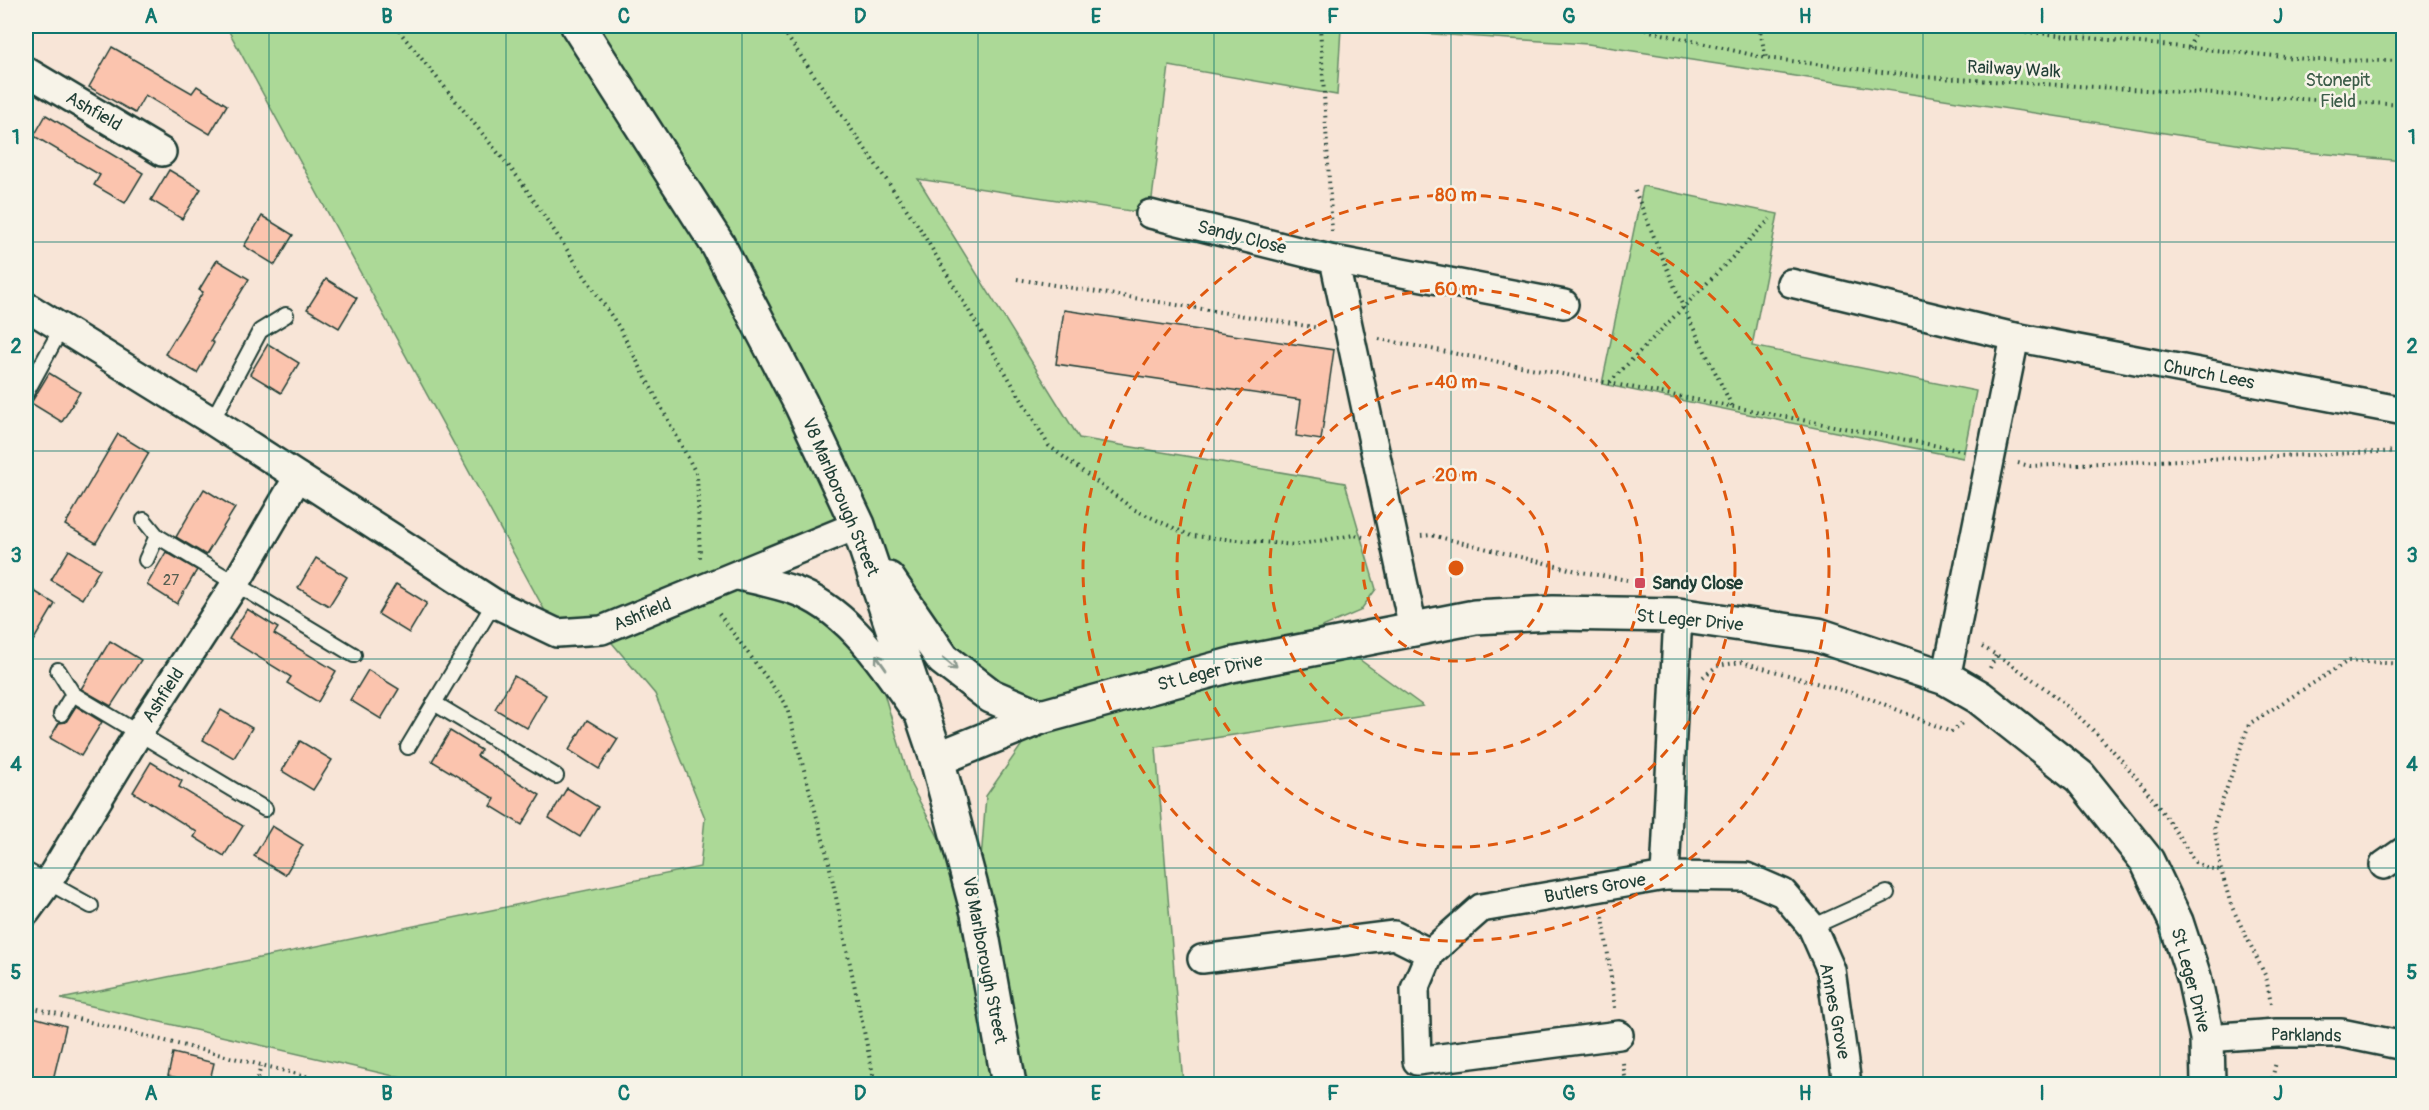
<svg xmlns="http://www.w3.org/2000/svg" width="2429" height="1110" font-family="Pangolin,sans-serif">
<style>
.green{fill:#acd997;stroke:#668b66;stroke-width:1.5;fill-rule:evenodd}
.building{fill:#fbc4ae;stroke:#1f3d34;stroke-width:1.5}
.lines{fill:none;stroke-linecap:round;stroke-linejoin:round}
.lane-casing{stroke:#1f3d34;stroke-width:18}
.street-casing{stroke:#1f3d34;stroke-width:32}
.secondary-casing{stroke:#1f3d34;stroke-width:38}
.path{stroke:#1f3d34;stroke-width:4;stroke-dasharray:1.5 4.5;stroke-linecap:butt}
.lane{stroke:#f7f3e8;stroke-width:14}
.street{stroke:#f7f3e8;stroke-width:27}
.secondary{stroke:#f7f3e8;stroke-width:33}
.oneway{stroke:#8b988e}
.grid{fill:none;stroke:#0f766e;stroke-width:1.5;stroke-opacity:0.55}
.ring{fill:none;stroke:#de580e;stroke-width:3;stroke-dasharray:10 8}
.poi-dot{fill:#d1495b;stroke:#f7f3e8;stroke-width:2}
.labels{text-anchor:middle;stroke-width:5;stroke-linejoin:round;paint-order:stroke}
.number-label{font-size:15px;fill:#565f52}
.street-label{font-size:18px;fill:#1f3d34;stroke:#f7f3e8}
.park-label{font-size:18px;fill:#3b5c48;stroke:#f7f3e8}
.poi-label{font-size:18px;font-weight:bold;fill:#1f3d34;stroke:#f7f3e8;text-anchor:start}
.centre{fill:#de580e;stroke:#f7f3e8;stroke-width:3}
.ring-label{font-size:18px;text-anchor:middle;font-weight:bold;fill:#de580e;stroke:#f7f3e8;stroke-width:5;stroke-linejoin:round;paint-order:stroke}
.neatline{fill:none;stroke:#0f766e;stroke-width:2}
.grid-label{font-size:20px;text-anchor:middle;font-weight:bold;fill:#0f766e}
</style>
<rect width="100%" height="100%" fill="#f8e5d7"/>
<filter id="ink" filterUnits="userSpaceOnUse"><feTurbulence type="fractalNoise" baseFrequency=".0167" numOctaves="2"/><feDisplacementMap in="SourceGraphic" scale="12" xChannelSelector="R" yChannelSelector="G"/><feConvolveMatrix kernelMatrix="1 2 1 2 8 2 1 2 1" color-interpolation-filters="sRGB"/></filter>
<g filter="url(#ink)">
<!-- green -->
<g class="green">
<path d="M226,26H2403V161L2262,148L1588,44L1341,28L1337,95L1169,66L1150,214L918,179L1079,438L1345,483L1376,589L1360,611L1233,665L1356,657L1423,706L1156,747L1183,1084H428L61,999L700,867L705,818L655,694L602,631L557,633ZM858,525L991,696L1041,717L986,796L977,911L911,785L871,649L794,591L740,575Z"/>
<polygon points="1643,186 1778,214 1752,346 1976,391 1963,458 1602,384"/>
</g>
<!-- building -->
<g class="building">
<polygon points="112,47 192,93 197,86 227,105 210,134 145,95 135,113 89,87"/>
<polygon points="46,115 143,173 125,203 94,185 100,175 34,136"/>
<polygon points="169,170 201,189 182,219 151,200"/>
<polygon points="262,216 293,235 275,265 244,246"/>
<polygon points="217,260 249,279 211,341 214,343 197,373 165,354 203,292 199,290"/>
<polygon points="326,279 357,298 339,328 307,309"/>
<polygon points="1064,310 1334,350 1321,440 1296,436 1301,400 1056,364"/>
<polygon points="268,344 299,363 281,393 250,374"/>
<polygon points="49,373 80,392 62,422 31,403"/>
<polygon points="118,434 149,453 96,543 65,525"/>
<polygon points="204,489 235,508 206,555 176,537"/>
<polygon points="69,550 100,569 82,599 51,580"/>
<polygon points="166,552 197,570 177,604 147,585"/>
<polygon points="316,558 347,577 329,606 298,588"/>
<polygon points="396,584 427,603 409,633 378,614"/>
<polygon points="26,586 55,604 26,653"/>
<polygon points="247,609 278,628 274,634 336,671 318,702 287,683 291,677 229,639"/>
<polygon points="110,641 141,660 111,706 81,689"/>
<polygon points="368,670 399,689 381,719 350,700"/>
<polygon points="514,676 546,695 527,728 495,709"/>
<polygon points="76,706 102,722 81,756 50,738 59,723 66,722"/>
<polygon points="221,710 252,728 234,758 203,740"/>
<polygon points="587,720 618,739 599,769 569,750"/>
<polygon points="450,731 481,750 477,756 540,795 522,825 491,806 495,799 432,761"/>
<polygon points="300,741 332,760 313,790 282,771"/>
<polygon points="151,762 182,781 179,787 243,826 224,856 194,837 197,832 133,792"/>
<polygon points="567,788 598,807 580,837 549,818"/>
<polygon points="272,826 303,845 285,875 254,856"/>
<polygon points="26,1015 66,1026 52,1084 26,1084"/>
<polygon points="173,1053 214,1063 209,1084 168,1076"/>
</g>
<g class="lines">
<defs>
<g id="lane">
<polyline points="26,393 61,329"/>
<polyline points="212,421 260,331 286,315"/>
<polyline points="144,520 157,536 354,655"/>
<polyline points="146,560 157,536"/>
<polyline points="58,670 73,694 265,809"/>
<polyline points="434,703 556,776"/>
<polyline points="61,714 73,694"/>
<polyline points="408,747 494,603"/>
<polyline points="26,870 91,906"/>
<polyline points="1812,927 1887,893"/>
</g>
<g id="street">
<polyline points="26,71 162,152"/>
<polyline points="1150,214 1334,260 1413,628"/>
<polyline points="1334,260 1564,304"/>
<polyline points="1791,283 2015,337 1946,678"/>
<polyline points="26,306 212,421 494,603 557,633 602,630 858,525"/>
<polyline points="2015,337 2404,411"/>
<path d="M738,576C756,580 775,584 793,590C848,609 882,664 914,709"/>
<polyline points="2384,865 2404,851"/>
<polyline points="1665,876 1746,877 1783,893 1812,927 1831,970 1847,1084"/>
<polyline points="26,912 48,882 139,732 236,583 298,477"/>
<polyline points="1202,959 1394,935 1430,953"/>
<polyline points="1619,1035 1417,1061 1415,989 1430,953 1481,908 1665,876 1678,615"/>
<polyline points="2207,1038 2276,1033 2341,1033 2404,1046"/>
</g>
<g id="secondary">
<polyline points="578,26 718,245 801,404 858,525 937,759 978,913 1009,1084"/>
<polyline points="888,579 943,659 991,696 1041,717"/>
<polyline points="937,759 1041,717 1231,665 1475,617 1553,613 1678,615 1818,635 1946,678 1979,697 2080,777 2147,861 2176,922 2194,977 2207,1038 2208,1084"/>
</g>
</defs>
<!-- lane casing -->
<use href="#lane" class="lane-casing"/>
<!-- street casing -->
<use href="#street" class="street-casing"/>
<!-- secondary casing -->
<use href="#secondary" class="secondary-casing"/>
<!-- path -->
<g class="path">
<polyline points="395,26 520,180 619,327 697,475 700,558"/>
<polyline points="780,26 919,227 1049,446 1133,509 1191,536 1296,545 1354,535 1363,537"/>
<polyline points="1320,26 1332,231"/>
<polyline points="1628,26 1766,58 1923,77 2404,105"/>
<polyline points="1759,26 1766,58"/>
<polyline points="1966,26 2316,60 2404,61"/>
<polyline points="2190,48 2196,26"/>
<polyline points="1635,191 1683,307 1732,406"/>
<polyline points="1017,279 1319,328"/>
<polyline points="1379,339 1964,451"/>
<polyline points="1610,382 1770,219"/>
<polyline points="2018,463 2030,466 2404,451"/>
<polyline points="1421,536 1431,535 1581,572 1627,580"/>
<polyline points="719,614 786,704 827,854 875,1084"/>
<path d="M1982,647C2002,657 2021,671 2039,684C2105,733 2153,793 2195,862L2207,868L2221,870"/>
<polyline points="1990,668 1996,655"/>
<polyline points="1703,677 1717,666 1742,662 1869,698 1951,732 1962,723"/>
<polyline points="1603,917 1615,1008"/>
<polyline points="2271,1004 2266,977 2231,905 2221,870 2214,825 2249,724 2348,661 2404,664"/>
<polyline points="26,1006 337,1084"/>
<polyline points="1623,1063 1626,1084"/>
<polyline points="256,1084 261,1066"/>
<polyline points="2271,1084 2276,1062"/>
</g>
<!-- lane -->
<use href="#lane" class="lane"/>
<!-- street -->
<use href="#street" class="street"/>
<!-- secondary -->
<use href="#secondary" class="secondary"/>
</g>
<!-- one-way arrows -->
<defs><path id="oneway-shaft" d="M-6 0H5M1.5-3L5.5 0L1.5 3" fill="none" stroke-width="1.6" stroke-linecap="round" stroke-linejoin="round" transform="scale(1.5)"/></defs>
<g class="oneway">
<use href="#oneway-shaft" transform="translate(881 662) rotate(-125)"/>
<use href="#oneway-shaft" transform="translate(950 664) rotate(40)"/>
</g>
</g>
<!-- grid -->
<path class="grid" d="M269,26V1084M506,26V1084M742,26V1084M978,26V1084M1214,26V1084M1451,26V1084M1687,26V1084M1923,26V1084M2160,26V1084M26,242H2404M26,451H2404M26,659H2404M26,868H2404"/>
<!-- distance rings -->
<g class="ring">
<circle cx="1456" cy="568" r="93"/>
<circle cx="1456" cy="568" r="186"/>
<circle cx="1456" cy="568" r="279"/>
<circle cx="1456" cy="568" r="373"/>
</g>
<!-- markers -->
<rect class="poi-dot" x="1634" y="577" width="12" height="12" rx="3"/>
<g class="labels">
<!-- number labels -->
<g class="number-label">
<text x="171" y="585">27</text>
</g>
<!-- street labels -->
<g class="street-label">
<text transform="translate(2014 69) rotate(3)" y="6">Railway Walk</text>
<text transform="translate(94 111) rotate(30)" y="6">Ashfield</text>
<text transform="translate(1242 237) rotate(14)" y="6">Sandy Close</text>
<text transform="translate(2209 374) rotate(11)" y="6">Church Lees</text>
<text transform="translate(841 497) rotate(67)" y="6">V8 Marlborough Street</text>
<text transform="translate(642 614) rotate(-22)" y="6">Ashfield</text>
<text transform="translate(1690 620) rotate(5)" y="6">St Leger Drive</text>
<text transform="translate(1210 672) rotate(-14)" y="6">St Leger Drive</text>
<text transform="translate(163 695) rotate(-57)" y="6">Ashfield</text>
<text transform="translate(1595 888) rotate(-10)" y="6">Butlers Grove</text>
<text transform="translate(985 960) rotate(79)" y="6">V8 Marlborough Street</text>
<text transform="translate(2191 980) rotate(75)" y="6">St Leger Drive</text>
<text transform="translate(1835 1011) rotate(79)" y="6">Annes Grove</text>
<text transform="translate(2306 1035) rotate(1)" y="6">Parklands</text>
</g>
<!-- park labels -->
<g class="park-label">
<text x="2338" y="86">Stonepit<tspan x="2338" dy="21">Field</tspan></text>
</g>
<!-- poi labels -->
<g class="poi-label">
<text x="1652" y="589">Sandy Close</text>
</g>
</g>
<circle cx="1456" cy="568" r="9" class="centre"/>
<g class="ring-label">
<text x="1456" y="201">80 m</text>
<text x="1456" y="295">60 m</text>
<text x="1456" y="388">40 m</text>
<text x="1456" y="481">20 m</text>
</g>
<!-- margin -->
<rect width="2429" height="1110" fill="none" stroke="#f7f3e8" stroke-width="66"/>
<rect x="33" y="33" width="2363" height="1044" class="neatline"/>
<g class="grid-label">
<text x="151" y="23">A</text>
<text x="387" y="23">B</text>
<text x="624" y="23">C</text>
<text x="860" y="23">D</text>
<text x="1096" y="23">E</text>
<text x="1333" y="23">F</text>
<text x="1569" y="23">G</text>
<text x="1805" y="23">H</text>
<text x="2042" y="23">I</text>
<text x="2278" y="23">J</text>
<text x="16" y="144">1</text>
<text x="2412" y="144">1</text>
<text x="16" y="353">2</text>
<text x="2412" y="353">2</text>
<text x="16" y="562">3</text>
<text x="2412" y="562">3</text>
<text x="16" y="771">4</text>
<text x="2412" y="771">4</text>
<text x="16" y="979">5</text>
<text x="2412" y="979">5</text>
<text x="151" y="1100">A</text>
<text x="387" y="1100">B</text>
<text x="624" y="1100">C</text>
<text x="860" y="1100">D</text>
<text x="1096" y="1100">E</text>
<text x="1333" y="1100">F</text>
<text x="1569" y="1100">G</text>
<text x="1805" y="1100">H</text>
<text x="2042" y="1100">I</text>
<text x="2278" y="1100">J</text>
</g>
</svg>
